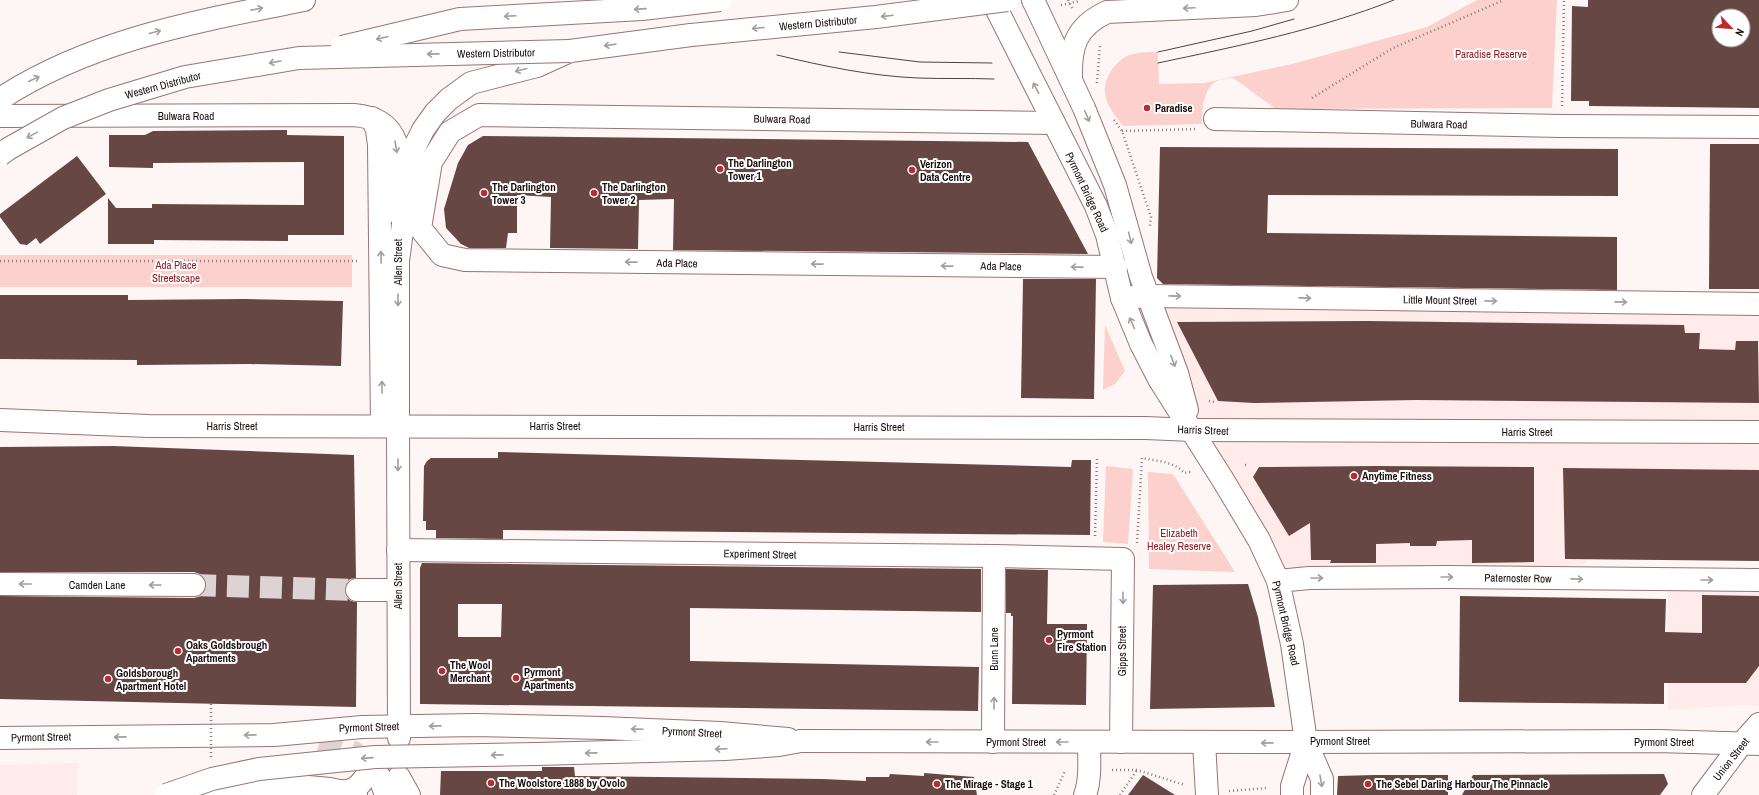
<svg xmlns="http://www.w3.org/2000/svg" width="1759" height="795" font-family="'Archivo Narrow',sans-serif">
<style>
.built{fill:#ffebe9}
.green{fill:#fcd0cc}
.building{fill:#674744;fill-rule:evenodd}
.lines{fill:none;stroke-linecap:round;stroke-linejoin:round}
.minor-tunnel{stroke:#dcd3d2;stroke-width:22;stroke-dasharray:22 11;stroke-linecap:butt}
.minor-casing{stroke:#987572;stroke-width:24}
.major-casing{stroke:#987572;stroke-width:24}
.highway-casing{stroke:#987572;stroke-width:24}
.path{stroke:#877d7c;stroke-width:2.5;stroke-dasharray:1 3;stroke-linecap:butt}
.minor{stroke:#fff;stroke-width:22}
.major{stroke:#fff;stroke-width:22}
.highway{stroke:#fff;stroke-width:22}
.tram{stroke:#4f4443;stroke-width:1}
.highway-bridge-casing{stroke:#987572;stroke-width:24;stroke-linecap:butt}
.path-bridge{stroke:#877d7c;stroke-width:2.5;stroke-dasharray:1 3;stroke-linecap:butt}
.highway-bridge{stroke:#fff;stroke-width:22}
.oneway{stroke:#a39e9d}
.poi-dot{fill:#ba2a2f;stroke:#fff;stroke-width:1.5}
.labels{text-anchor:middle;stroke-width:4;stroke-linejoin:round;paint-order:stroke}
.street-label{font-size:11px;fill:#180c0b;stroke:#fff}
.park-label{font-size:11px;fill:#931b20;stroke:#fff}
.poi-label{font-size:11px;font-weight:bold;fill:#180c0b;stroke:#fff;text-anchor:start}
</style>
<rect width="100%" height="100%" fill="#fef6f5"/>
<!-- built -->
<g class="built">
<polygon points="1148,296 1759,304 1759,518 1606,523 1585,564 1448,577 1278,581 1192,430"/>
<polygon points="1759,580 1759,706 1745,705 1668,710 1668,592 1694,581"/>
<polygon points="78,763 77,795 0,795 0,765"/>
</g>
<!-- green -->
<g class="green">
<path d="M1477,0H1557L1552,108L1276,109L1233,78C1228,79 1221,79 1217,81C1203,88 1202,111 1202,124L1123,126C1108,107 1096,91 1113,68C1118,62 1125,55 1133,54C1141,52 1150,52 1158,52L1159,84L1204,83L1296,63L1427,27Z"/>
<rect x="0" y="255" width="352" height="32"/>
<polygon points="1105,325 1125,371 1115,384 1103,390"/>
<polygon points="1106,466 1133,469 1128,544 1103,542"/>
<polygon points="1148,472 1173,474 1235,572 1149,569"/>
</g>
<!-- building -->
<g class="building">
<path d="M1588,0H1759V108L1589,106V101H1571L1572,6L1588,7ZM1719,16H1743V40H1719Z"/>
<polygon points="287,130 287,135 344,136 344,235 288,235 288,241 154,240 154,244 108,244 108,198 116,208 152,208 152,204 304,205 304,162 153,163 153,168 109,167 109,135 145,135 153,131"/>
<polygon points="483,136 1028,142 1088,254 673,250 674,199 639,200 638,249 550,248 551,197 517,195 517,233 508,233 506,248 469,248 461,244 446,228 444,209 458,163 468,145"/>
<polygon points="1710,144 1759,144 1759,289 1709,289"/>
<polygon points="1160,147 1618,149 1618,196 1268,195 1267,233 1617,237 1617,290 1163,284 1157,278"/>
<polygon points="77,156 106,194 40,244 36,238 27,245 20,244 0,217 0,214"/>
<polygon points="1023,279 1096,279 1094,399 1021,398"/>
<polygon points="0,295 128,295 128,300 245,299 343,301 341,366 249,364 137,365 137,360 0,359"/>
<polygon points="1367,321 1684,325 1685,333 1700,333 1699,349 1735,350 1736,341 1758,341 1759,403 1416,400 1254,403 1218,401 1177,322"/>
<polygon points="113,446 354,455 356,578 350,579 346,583 345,590 346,597 351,601 357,602 356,707 0,699 0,596 194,598 201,596 205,591 206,585 205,578 200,574 194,572 0,572 0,447"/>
<polygon points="498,452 1071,467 1072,460 1091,460 1090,535 503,530 503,539 436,538 436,530 426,530 426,521 423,521 424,466 427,461 431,458 498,458"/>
<polygon points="1376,466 1534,467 1534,562 1472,563 1472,540 1437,541 1436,546 1410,546 1410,543 1376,544 1376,563 1330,563 1331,560 1311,560 1310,523 1289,536 1253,477 1259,467"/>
<polygon points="1563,468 1759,470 1759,561 1565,559"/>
<path d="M422,563L981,569V612L690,608V661L979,667L978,711L420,704V568ZM458,604H502L501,637H458Z"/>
<polygon points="1006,569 1048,570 1047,624 1087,624 1086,705 1012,704 1013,616 1011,616 1011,613 1006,613"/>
<polygon points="1248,584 1258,617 1275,707 1150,709 1153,585"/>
<polygon points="1702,595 1759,596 1759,666 1746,683 1664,683 1664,704 1459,702 1460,596 1666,599 1665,632 1702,633"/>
<polygon points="542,767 574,767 575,776 823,779 866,781 866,782 866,777 889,777 890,774 924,776 924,773 974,777 977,795 440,795 441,771 542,771"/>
<polygon points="1664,774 1668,784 1660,795 1462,795 1473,775"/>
<polygon points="1143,775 1175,795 1128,795"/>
<polygon points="1374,775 1448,775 1448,795 1337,795 1338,776"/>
</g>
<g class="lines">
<!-- minor-tunnel -->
<g class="minor-tunnel">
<polyline points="194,585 357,590"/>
<polyline points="320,741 354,752 371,766"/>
</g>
<defs>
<g id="minor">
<path d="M0,116L354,115C374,117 389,123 396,143L398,213"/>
<polyline points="372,118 377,130 379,145 382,426"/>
<polyline points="1215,119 1562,126 1759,127"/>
<polyline points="1054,123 479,115 450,132 431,162 420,228 442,255 465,260 1116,267"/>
<polyline points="1122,298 1148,296 1759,304"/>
<polyline points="398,426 399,738"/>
<polyline points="1192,430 1759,432"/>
<polyline points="398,550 994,556 1123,559 1121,742"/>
<polyline points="1278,581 1309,578 1448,577 1759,580"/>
<polyline points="0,584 194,585"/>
<polyline points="357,590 398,590"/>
<polyline points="0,738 274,735 362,727 474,725 603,728 720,733 788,739"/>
<polyline points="993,742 994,556"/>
<polyline points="1204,742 1207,795"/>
<polyline points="1306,742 1657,741 1759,744"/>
<polyline points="1306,742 1322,779 1322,795"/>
<polyline points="379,776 386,795"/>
<polyline points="399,777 409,795"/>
<path d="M338,791C351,792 357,789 364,779"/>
<polyline points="180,794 297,786 330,789 356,795"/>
<path d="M1085,795C1091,779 1089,759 1089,742"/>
<polyline points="1292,795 1292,786 1306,742"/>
<polyline points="1703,795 1742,743 1759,724"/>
</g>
<g id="major">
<polyline points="1033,0 1084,108 1115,185 1141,277 1177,373 1187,410"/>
<polyline points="0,420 149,426 1146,428 1192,430"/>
<polyline points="398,426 398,261"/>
<polyline points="801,741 1306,742 1292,644 1278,581 1259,540 1223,480 1159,379 1141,344 1122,298 1107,235 1096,206 992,0"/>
</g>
<g id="highway">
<path d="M1071,80C1070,47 1075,27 1107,12L1256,5L1287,0"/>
<path d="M0,99C92,39 199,21 304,0"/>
<polyline points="398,261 413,150 423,130 435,113 449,99 471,83 537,66 570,51 691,35"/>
<polyline points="536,754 725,749 779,745 801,741"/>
</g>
</defs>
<!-- minor casing -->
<use href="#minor" class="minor-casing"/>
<!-- major casing -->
<use href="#major" class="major-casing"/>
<!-- highway casing -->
<use href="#highway" class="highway-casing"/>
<!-- path -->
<g class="path">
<polyline points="1068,0 1073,9"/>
<polyline points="1061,5 1080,1"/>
<polyline points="1097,83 1100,44"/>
<polyline points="1312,98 1393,48 1504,0"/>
<polyline points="1562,106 1564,0"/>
<polyline points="1114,120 1122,131 1151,217 1150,226"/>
<polyline points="1122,131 1196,129"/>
<polyline points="0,261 359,261"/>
<polyline points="1209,401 1214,402"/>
<polyline points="1245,465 1248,465"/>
<polyline points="1095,536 1097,457"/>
<path d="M1137,543L1142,458C1156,461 1174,461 1184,473L1191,472"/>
<polyline points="1112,770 1137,770 1185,785"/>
<polyline points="1229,791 1267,788"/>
<polyline points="1054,795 1065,771"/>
<polyline points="1120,795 1137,770"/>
</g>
<!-- minor -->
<use href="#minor" class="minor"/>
<!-- major -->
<use href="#major" class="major"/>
<!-- highway -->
<use href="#highway" class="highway"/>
<!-- tram -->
<g class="tram">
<polyline points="839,52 920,62 992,63"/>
<polyline points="1158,52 1252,31 1294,19"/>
<path d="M777,55C823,66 870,76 918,78C943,79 969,78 994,79"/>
<path d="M1158,63C1238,46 1318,30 1394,0"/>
</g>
<defs>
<g id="highway-bridge">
<polyline points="691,35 876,17 1007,0"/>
<polyline points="342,47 460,19 642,9 720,0"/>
<polyline points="0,155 8,149 63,118 109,100 185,77 299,58 570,51"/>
<polyline points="166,795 212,779 259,769 375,757 536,754"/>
</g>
</defs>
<!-- highway-bridge casing -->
<use href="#highway-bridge" class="highway-bridge-casing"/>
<!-- path-bridge -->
<polyline class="path-bridge" points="211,757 211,704"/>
<!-- highway-bridge -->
<use href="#highway-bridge" class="highway-bridge"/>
</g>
<!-- one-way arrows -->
<defs><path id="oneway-shaft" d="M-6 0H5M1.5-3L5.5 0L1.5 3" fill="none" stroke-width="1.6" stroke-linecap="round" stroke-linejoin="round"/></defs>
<g class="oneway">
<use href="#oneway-shaft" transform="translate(1189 8) rotate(177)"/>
<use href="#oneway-shaft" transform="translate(257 9) rotate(-11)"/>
<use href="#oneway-shaft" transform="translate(640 9) rotate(176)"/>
<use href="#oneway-shaft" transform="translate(510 16) rotate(177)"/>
<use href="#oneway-shaft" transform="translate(887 16) rotate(173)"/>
<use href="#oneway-shaft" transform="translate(758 28) rotate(175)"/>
<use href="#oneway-shaft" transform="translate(155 32) rotate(-14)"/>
<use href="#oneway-shaft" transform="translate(382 38) rotate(166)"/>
<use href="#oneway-shaft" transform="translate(610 45) rotate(172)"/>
<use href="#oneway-shaft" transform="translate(433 54) rotate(179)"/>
<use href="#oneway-shaft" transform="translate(275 62) rotate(170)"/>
<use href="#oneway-shaft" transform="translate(521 70) rotate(165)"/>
<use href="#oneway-shaft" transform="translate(34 79) rotate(-25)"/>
<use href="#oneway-shaft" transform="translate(1036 88) rotate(-117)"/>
<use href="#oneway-shaft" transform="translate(1087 116) rotate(67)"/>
<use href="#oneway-shaft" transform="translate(32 135) rotate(151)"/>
<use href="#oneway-shaft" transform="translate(396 147) rotate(80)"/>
<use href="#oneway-shaft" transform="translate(1130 238) rotate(76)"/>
<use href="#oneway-shaft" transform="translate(381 257) rotate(-91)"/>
<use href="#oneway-shaft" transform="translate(631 262) rotate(-179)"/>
<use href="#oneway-shaft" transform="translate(817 264) rotate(-179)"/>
<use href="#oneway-shaft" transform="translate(947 266) rotate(-179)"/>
<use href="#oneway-shaft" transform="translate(1077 267) rotate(-179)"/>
<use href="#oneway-shaft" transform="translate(1175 296) rotate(1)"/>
<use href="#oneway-shaft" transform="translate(1305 298) rotate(1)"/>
<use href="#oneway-shaft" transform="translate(398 300) rotate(90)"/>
<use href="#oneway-shaft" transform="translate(1491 301) rotate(1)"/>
<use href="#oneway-shaft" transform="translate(1621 302) rotate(1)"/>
<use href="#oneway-shaft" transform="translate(1132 323) rotate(-114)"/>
<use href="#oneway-shaft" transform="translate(1173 361) rotate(69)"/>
<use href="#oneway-shaft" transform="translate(382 387) rotate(-90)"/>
<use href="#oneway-shaft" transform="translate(398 465) rotate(90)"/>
<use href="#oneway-shaft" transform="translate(1447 577)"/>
<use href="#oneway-shaft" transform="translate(1317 578)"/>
<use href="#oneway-shaft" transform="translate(1577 579) rotate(1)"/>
<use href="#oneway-shaft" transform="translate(1707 580)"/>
<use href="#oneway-shaft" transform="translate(25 584) rotate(-180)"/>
<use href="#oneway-shaft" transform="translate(155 585) rotate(-180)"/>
<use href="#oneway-shaft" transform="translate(1123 598) rotate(90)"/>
<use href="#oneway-shaft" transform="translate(994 703) rotate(-90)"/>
<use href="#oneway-shaft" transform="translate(435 726) rotate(179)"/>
<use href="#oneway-shaft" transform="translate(637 729) rotate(-178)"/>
<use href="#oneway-shaft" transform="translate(250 735) rotate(179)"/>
<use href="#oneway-shaft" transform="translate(120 737) rotate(179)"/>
<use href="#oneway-shaft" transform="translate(932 742) rotate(-180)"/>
<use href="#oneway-shaft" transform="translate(1062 742) rotate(180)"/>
<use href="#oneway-shaft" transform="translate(1267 743) rotate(179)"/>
<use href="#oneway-shaft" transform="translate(721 749) rotate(178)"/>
<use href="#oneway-shaft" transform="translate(591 753) rotate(179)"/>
<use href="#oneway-shaft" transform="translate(497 755) rotate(179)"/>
<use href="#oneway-shaft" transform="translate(367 758) rotate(176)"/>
<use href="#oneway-shaft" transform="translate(1321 781) rotate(80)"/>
</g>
<!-- markers -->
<g class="poi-dot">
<circle cx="1147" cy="108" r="4"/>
<circle cx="720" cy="169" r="4"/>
<circle cx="912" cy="170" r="4"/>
<circle cx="484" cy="193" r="4"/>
<circle cx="594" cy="193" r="4"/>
<circle cx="1354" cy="476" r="4"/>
<circle cx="1049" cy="640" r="4"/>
<circle cx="178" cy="651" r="4"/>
<circle cx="442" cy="671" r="4"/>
<circle cx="516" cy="678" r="4"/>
<circle cx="108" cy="679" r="4"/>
<circle cx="491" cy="783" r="4"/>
<circle cx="937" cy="784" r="4"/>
<circle cx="1368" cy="784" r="4"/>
</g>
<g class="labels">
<!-- street labels -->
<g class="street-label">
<text transform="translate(818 23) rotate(-5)" y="4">Western Distributor</text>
<text transform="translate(496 53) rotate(-1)" y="4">Western Distributor</text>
<text transform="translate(163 85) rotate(-15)" y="4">Western Distributor</text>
<text x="186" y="120">Bulwara Road</text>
<text transform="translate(782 119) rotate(1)" y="4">Bulwara Road</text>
<text transform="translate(1439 124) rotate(1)" y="4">Bulwara Road</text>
<text transform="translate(1087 192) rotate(65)" y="4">Pyrmont Bridge Road</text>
<text transform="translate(398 262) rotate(-90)" y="4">Allen Street</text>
<text transform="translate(677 263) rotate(1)" y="4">Ada Place</text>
<text transform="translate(1001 266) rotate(1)" y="4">Ada Place</text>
<text transform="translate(1440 300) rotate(1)" y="4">Little Mount Street</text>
<text x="232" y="430">Harris Street</text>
<text x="555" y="430">Harris Street</text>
<text x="879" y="431">Harris Street</text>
<text transform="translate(1203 430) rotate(2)" y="4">Harris Street</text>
<text x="1527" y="436">Harris Street</text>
<text transform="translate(760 554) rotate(1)" y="4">Experiment Street</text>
<text transform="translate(1518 578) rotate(1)" y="4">Paternoster Row</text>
<text x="97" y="589">Camden Lane</text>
<text transform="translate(398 586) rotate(-90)" y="4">Allen Street</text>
<text transform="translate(1286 623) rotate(77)" y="4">Pyrmont Bridge Road</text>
<text transform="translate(994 649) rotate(-90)" y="4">Bunn Lane</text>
<text transform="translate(1122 651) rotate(-90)" y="4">Gipps Street</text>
<text transform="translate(369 727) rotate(-2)" y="4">Pyrmont Street</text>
<text transform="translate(692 732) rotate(3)" y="4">Pyrmont Street</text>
<text transform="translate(41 737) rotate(-1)" y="4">Pyrmont Street</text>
<text x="1340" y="745">Pyrmont Street</text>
<text x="1016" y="746">Pyrmont Street</text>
<text x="1664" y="746">Pyrmont Street</text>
<text transform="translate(1731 759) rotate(-52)" y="4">Union Street</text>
</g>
<!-- park labels -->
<g class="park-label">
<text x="1491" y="58">Paradise Reserve</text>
<text x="176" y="269">Ada Place<tspan x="176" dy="13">Streetscape</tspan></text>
<text x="1179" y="537">Elizabeth<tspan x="1179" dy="13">Healey Reserve</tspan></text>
</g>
<!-- poi labels -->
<g class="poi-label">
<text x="1155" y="112">Paradise</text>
<text x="728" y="167">The Darlington<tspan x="728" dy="13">Tower 1</tspan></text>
<text x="920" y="168">Verizon<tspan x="920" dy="13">Data Centre</tspan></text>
<text x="492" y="191">The Darlington<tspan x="492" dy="13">Tower 3</tspan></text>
<text x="602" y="191">The Darlington<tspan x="602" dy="13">Tower 2</tspan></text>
<text x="1362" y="480">Anytime Fitness</text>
<text x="1057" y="638">Pyrmont<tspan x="1057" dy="13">Fire Station</tspan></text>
<text x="186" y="649">Oaks Goldsbrough<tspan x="186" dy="13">Apartments</tspan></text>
<text x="450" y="669">The Wool<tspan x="450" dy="13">Merchant</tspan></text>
<text x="524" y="676">Pyrmont<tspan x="524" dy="13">Apartments</tspan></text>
<text x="116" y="677">Goldsborough<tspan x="116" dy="13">Apartment Hotel</tspan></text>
<text x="499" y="787">The Woolstore 1888 by Ovolo</text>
<text x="945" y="788">The Mirage - Stage 1</text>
<text x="1376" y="788">The Sebel Darling Harbour The Pinnacle</text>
</g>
</g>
<!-- north arrow -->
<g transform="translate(1731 28) rotate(116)"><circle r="19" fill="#ffffff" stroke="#a39e9d"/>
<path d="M0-3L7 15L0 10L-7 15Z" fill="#ba2a2f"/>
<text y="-6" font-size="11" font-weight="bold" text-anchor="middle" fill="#180c0b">N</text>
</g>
</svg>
